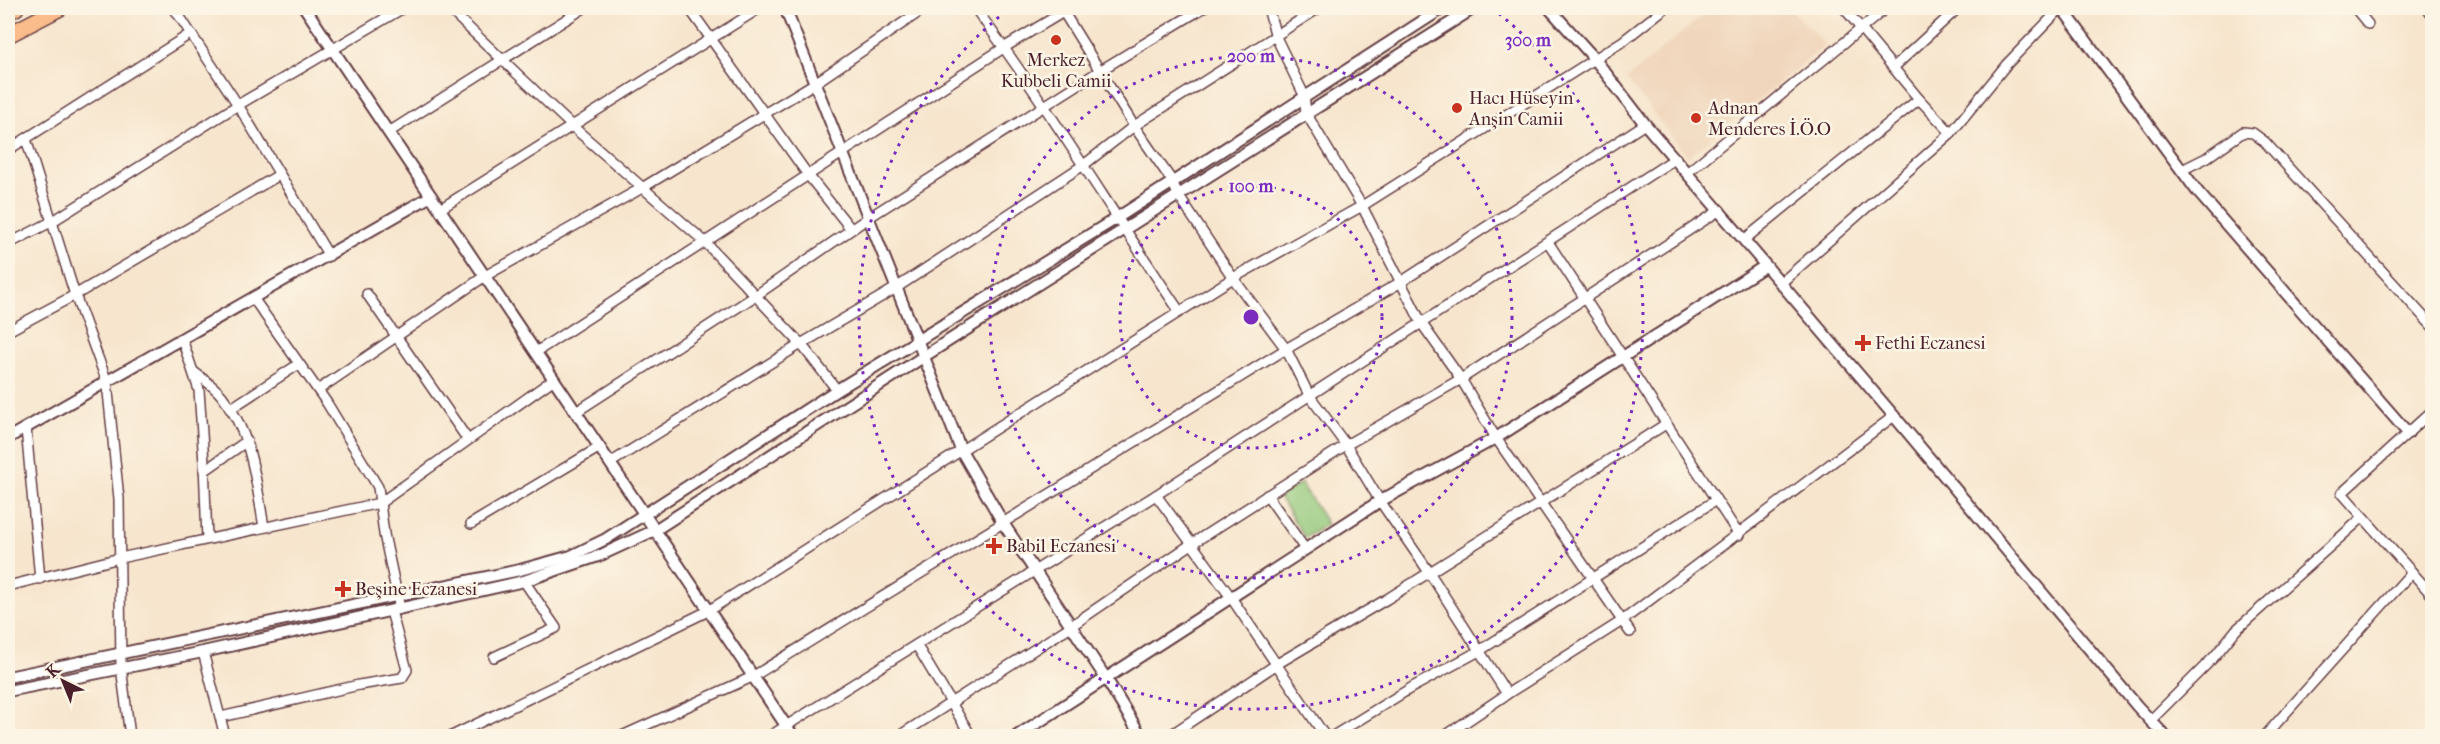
<svg xmlns="http://www.w3.org/2000/svg" width="2440" height="744" font-family="'IM FELL French Canon',serif">
<style>
.built{fill:#f0d6bc}
.green{fill:#92c87a;stroke:#6e7452;stroke-width:1.5}
.lines{fill:none;stroke-linecap:round;stroke-linejoin:round}
.minor-casing{stroke:#643d43;stroke-width:12}
.tertiary-casing{stroke:#643d43;stroke-width:14}
.trunk-casing{stroke:#643d43;stroke-width:18}
.minor{stroke:#fff;stroke-width:9}
.tertiary{stroke:#fff;stroke-width:10}
.trunk{stroke:#fabc8b;stroke-width:15}
.ring{fill:none;stroke:#7b2cbf;stroke-width:3;stroke-dasharray:3 6}
.poi-dot{fill:#c8321e;stroke:#fcf5e5;stroke-width:2}
.labels{text-anchor:middle;stroke-width:5;stroke-linejoin:round;paint-order:stroke}
.poi-label{font-size:18px;fill:#4a1f2b;stroke:#fcf5e5;text-anchor:start}
.centre{fill:#7b2cbf;stroke:#fcf5e5;stroke-width:3}
.ring-label{font-size:18px;text-anchor:middle;font-weight:bold;fill:#7b2cbf;stroke:#fcf5e5;stroke-width:5;stroke-linejoin:round;paint-order:stroke}
</style>
<rect width="100%" height="100%" fill="#fcf5e5"/>
<filter id="ink" filterUnits="userSpaceOnUse"><feTurbulence type="fractalNoise" baseFrequency=".0167" numOctaves="2"/><feDisplacementMap in="SourceGraphic" scale="12" xChannelSelector="R" yChannelSelector="G"/><feConvolveMatrix kernelMatrix="1 2 1 2 8 2 1 2 1" color-interpolation-filters="sRGB"/></filter>
<filter id="wash" filterUnits="userSpaceOnUse"><feTurbulence type="fractalNoise" baseFrequency=".008" numOctaves="4" result="noise"/><feDisplacementMap in="SourceGraphic" scale="24" xChannelSelector="R" yChannelSelector="G"/><feGaussianBlur stdDeviation="1.35" result="paint"/><feColorMatrix in="noise" values="0 0 0 0 0 0 0 0 0 0 0 0 0 0 0 0 0 1.4 0 .05"/><feComposite in="paint" operator="in"/></filter>
<g filter="url(#wash)">
<rect width="100%" height="100%" fill="#f7e5cd"/>
<!-- built -->
<polygon class="built" points="1712,8 1789,8 1826,45 1688,157 1626,79"/>
<!-- green -->
<polygon class="green" points="1301,483 1327,524 1305,538 1279,497"/>
</g>
<g filter="url(#ink)">
<g class="lines">
<defs>
<g id="minor">
<polyline points="174,8 238,105 329,256"/>
<polyline points="448,8 572,126 705,242 801,344 837,390"/>
<polyline points="689,8 808,175 851,229"/>
<path d="M975,8C1048,106 1111,211 1180,312"/>
<polyline points="1061,8 1134,126 1172,181 1178,195 1233,278 1286,349 1309,395 1346,445 1380,501 1429,572 1507,694"/>
<polyline points="1268,8 1276,37 1304,95 1306,113 1362,206 1422,324 1461,379 1496,438 1630,632"/>
<polyline points="1844,8 1919,99 1951,133"/>
<polyline points="2355,8 2368,24"/>
<polyline points="2427,8 2432,14"/>
<polyline points="1894,67 1958,8"/>
<polyline points="389,132 584,8"/>
<polyline points="26,139 75,295 107,382 119,499 121,667 130,736"/>
<polyline points="8,150 190,34"/>
<polyline points="2182,170 2206,158 2243,132 2253,133 2265,142 2432,326"/>
<polyline points="1688,172 1886,8"/>
<polyline points="440,209 760,8"/>
<polyline points="1745,239 1919,99"/>
<polyline points="1548,242 1739,535"/>
<polyline points="8,244 53,221 238,105 403,8"/>
<polyline points="1781,283 1951,133 2006,65 2061,8"/>
<polyline points="367,294 468,440"/>
<polyline points="253,298 327,403 378,487 384,534 400,609"/>
<polyline points="8,331 75,295 279,175"/>
<polyline points="182,339 199,390 204,463 207,539"/>
<polyline points="536,352 1005,47 1070,8"/>
<path d="M194,372C203,379 215,387 222,396C252,434 256,482 264,527"/>
<polyline points="318,390 485,276 642,188 815,83 925,8"/>
<polyline points="230,409 299,364"/>
<polyline points="2432,411 2342,493 2432,595"/>
<polyline points="576,412 755,296 868,218 1101,70 1203,8"/>
<polyline points="26,428 40,579"/>
<polyline points="610,463 801,344 896,288 1085,164 1134,126 1319,8"/>
<polyline points="204,471 247,441"/>
<polyline points="1156,495 1230,596 1325,736"/>
<polyline points="1267,495 1305,549"/>
<polyline points="471,524 600,447"/>
<polyline points="8,586 120,558 380,503 554,379"/>
<polyline points="917,646 971,736"/>
<polyline points="203,652 225,736"/>
<polyline points="494,657 556,628 524,581"/>
<polyline points="221,717 359,685 402,678 407,670 391,611"/>
<polyline points="2150,721 2214,657 2236,630 2363,517"/>
<polyline points="452,736 708,611 1233,278 1362,206 1623,41 1665,8"/>
<polyline points="622,736 752,677 1286,349 1401,282 1645,124"/>
<polyline points="770,736 1156,495 1676,158"/>
<polyline points="899,736 1071,626 1193,543 1346,445 1461,379 1720,210"/>
<polyline points="1169,736 1277,664 1387,599 1666,424"/>
<polyline points="1333,736 1411,688 1479,651 1716,500"/>
<polyline points="1445,736 1507,694 1622,621 1894,416"/>
<polyline points="2265,736 2412,572"/>
</g>
<g id="tertiary">
<polyline points="305,8 793,736"/>
<polyline points="785,8 961,450 1003,523 1107,680 1141,736"/>
<polyline points="1549,8 1594,58 1645,124 1894,416 2137,706 2165,736"/>
<polyline points="2062,8 2197,191 2408,433"/>
<polyline points="8,438 431,196"/>
<polyline points="8,677 520,570 571,556 606,539 837,390 1117,218 1443,8"/>
<polyline points="8,691 203,652 524,581 601,555 655,530 923,357 1474,8"/>
<polyline points="1017,736 1380,501 1496,438 1765,266"/>
</g>
<g id="trunk">
<polyline points="8,12 16,8"/>
<polyline points="8,35 60,8"/>
</g>
</defs>
<!-- minor casing -->
<use href="#minor" class="minor-casing"/>
<!-- tertiary casing -->
<use href="#tertiary" class="tertiary-casing"/>
<!-- trunk casing -->
<use href="#trunk" class="trunk-casing"/>
<!-- minor -->
<use href="#minor" class="minor"/>
<!-- tertiary -->
<use href="#tertiary" class="tertiary"/>
<!-- trunk -->
<use href="#trunk" class="trunk"/>
</g>
</g>
<!-- distance rings -->
<g class="ring">
<circle cx="1251" cy="317" r="131"/>
<circle cx="1251" cy="317" r="261"/>
<path d="M1492 8A392 392 0 1 1 1010 8"/>
</g>
<!-- markers -->
<g class="poi-dot">
<circle cx="1056" cy="40" r="6"/>
<circle cx="1457" cy="108" r="6"/>
<circle cx="1696" cy="118" r="6"/>
<path d="M1860 334h6v6h6v6h-6v6h-6v-6h-6v-6h6z"/>
<path d="M991 537h6v6h6v6h-6v6h-6v-6h-6v-6h6z"/>
<path d="M340 580h6v6h6v6h-6v6h-6v-6h-6v-6h6z"/>
</g>
<g class="labels">
<!-- poi labels -->
<g class="poi-label">
<text x="1056" y="66" text-anchor="middle">Merkez<tspan x="1056" dy="21">Kubbeli Camii</tspan></text>
<text x="1469" y="104">Hacı Hüseyin<tspan x="1469" dy="21">Anşin Camii</tspan></text>
<text x="1708" y="114">Adnan<tspan x="1708" dy="21">Menderes İ.Ö.O</tspan></text>
<text x="1875" y="349">Fethi Eczanesi</text>
<text x="1006" y="552">Babil Eczanesi</text>
<text x="355" y="595">Beşine Eczanesi</text>
</g>
</g>
<circle cx="1251" cy="317" r="9" class="centre"/>
<g class="ring-label">
<text x="1528" y="46">300 m</text>
<text x="1251" y="62">200 m</text>
<text x="1251" y="192">100 m</text>
</g>
<!-- margin -->
<rect width="2440" height="744" fill="none" stroke="#fcf5e5" stroke-width="30"/>
<!-- north arrow -->
<g transform="translate(63 681) rotate(317)" stroke="#fcf5e5" stroke-width="4.5" paint-order="stroke">
<path d="M0-4.5L10 22L0 15L-10 22Z" fill="#4a1f2b"/>
<text y="-9" font-size="16" font-weight="bold" text-anchor="middle" fill="#4a1f2b">K</text>
</g>
</svg>
